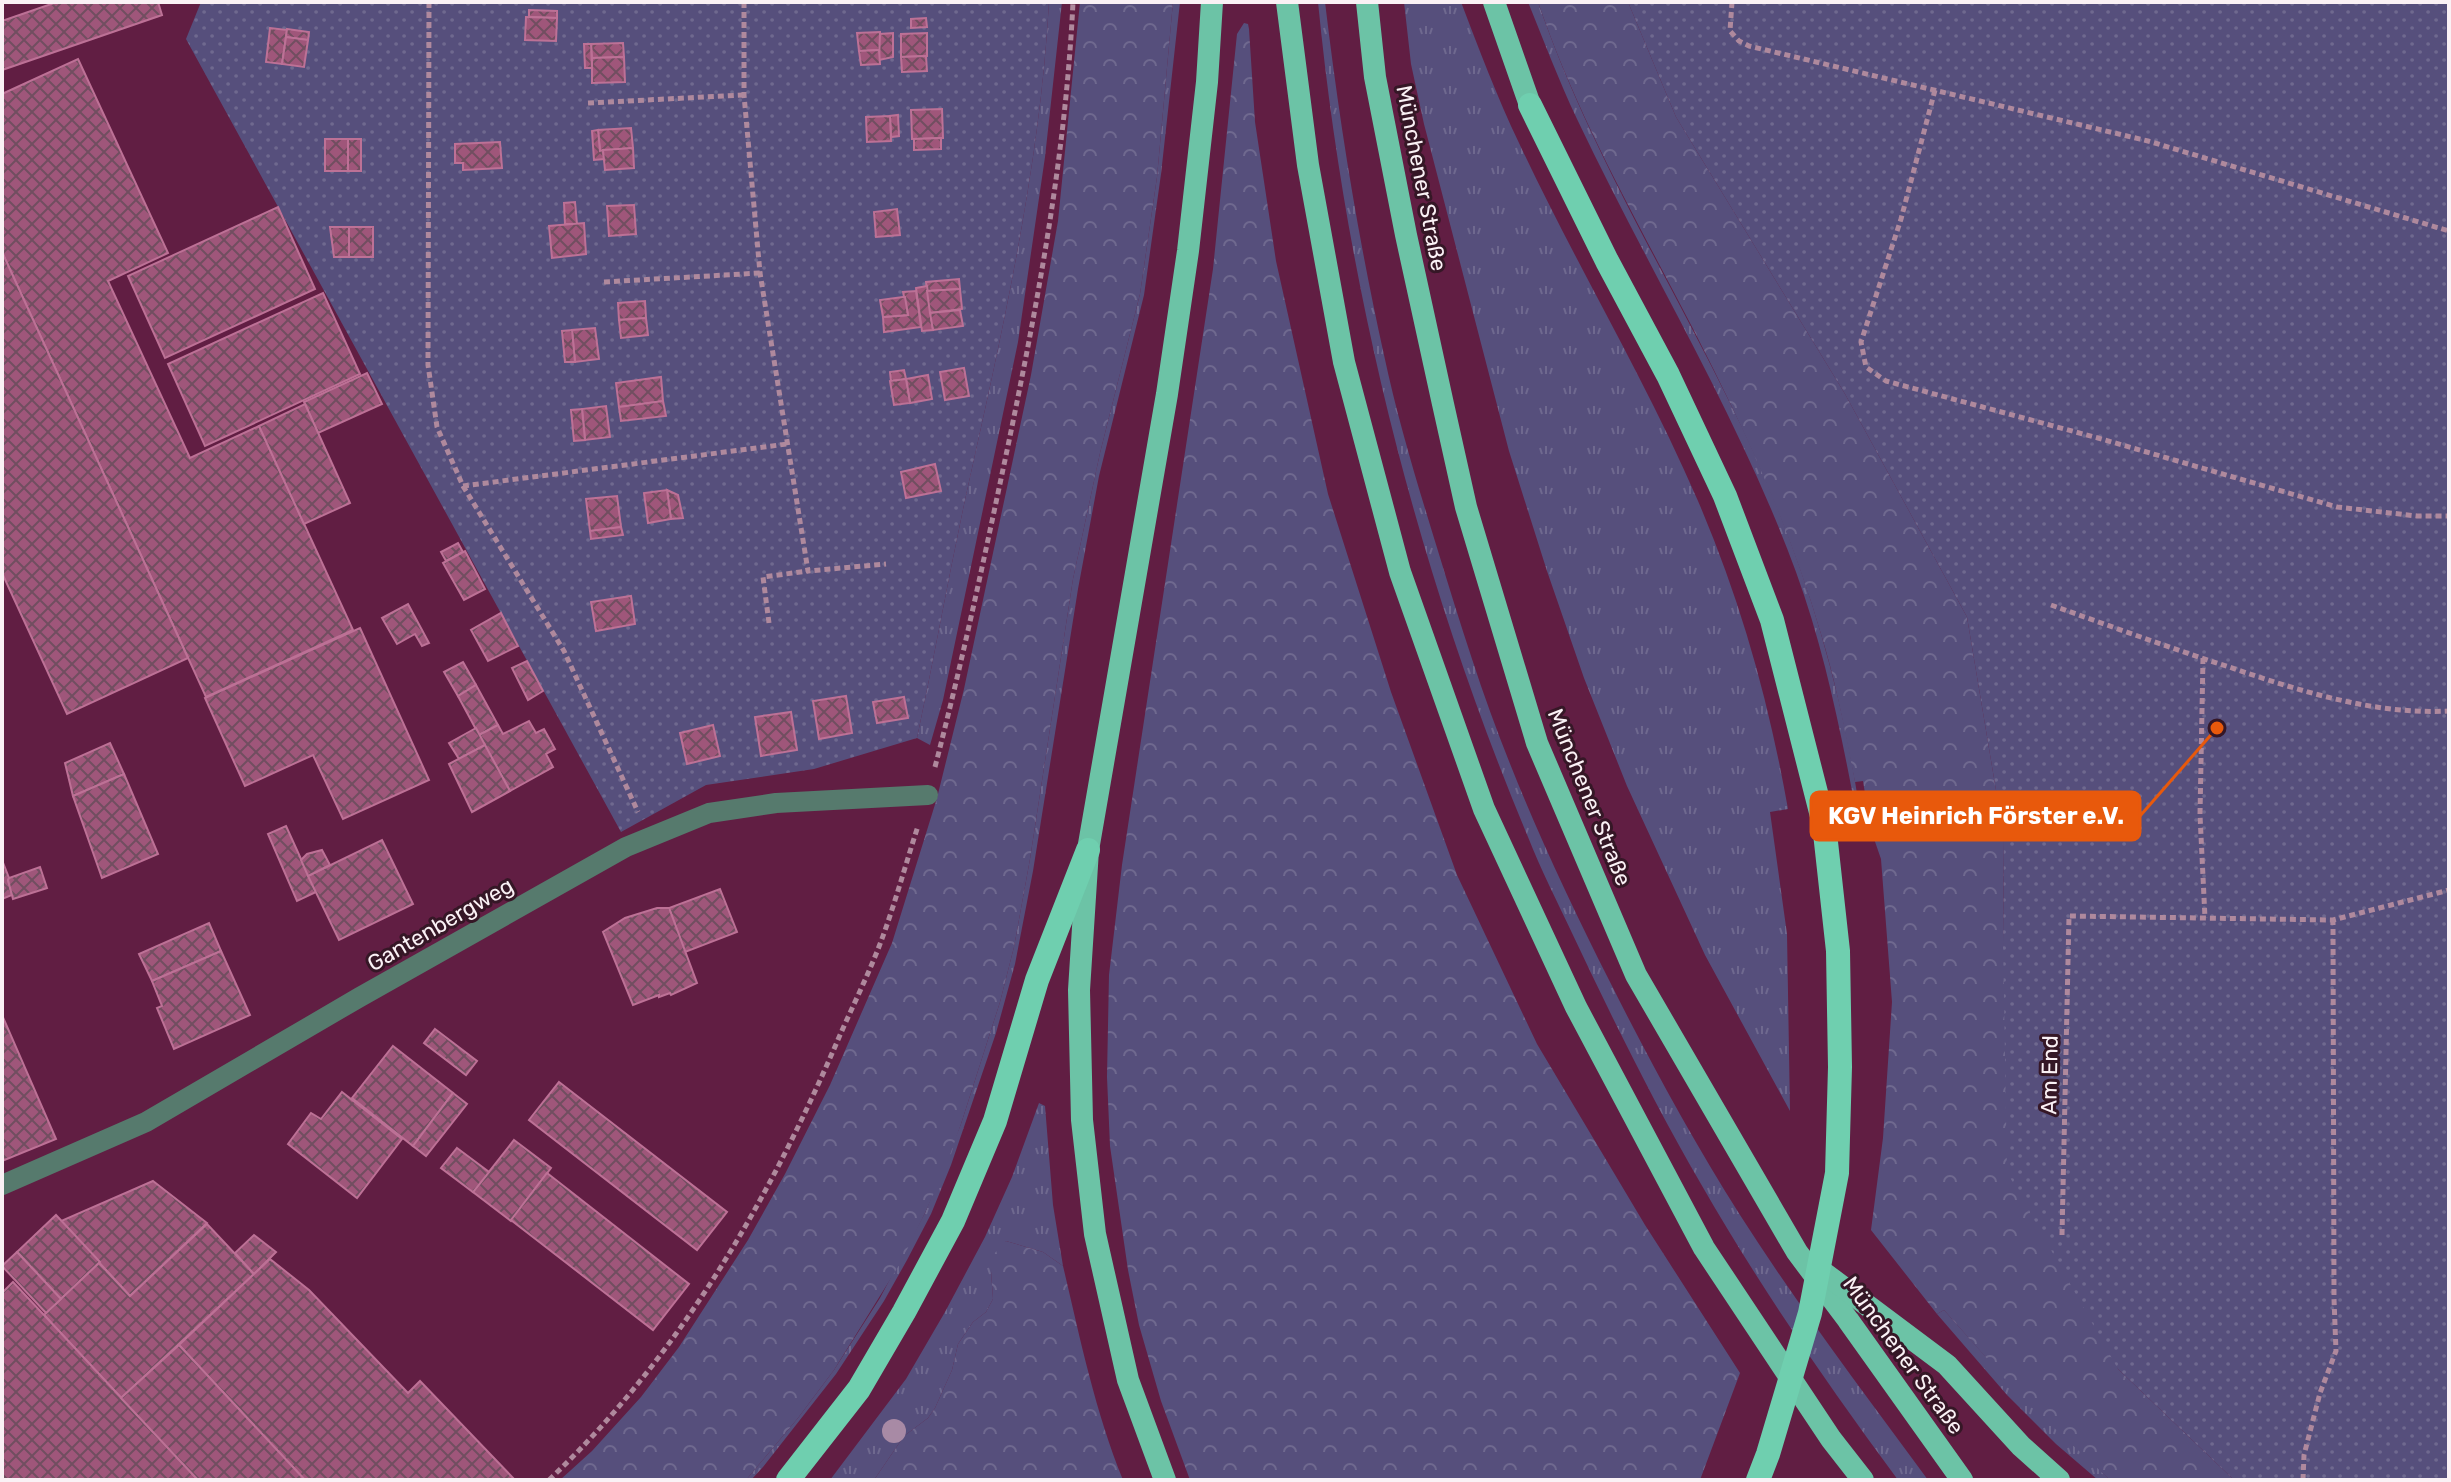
<svg xmlns="http://www.w3.org/2000/svg" width="2451" height="1482" font-family="Rubik,sans-serif">
<style>
.grass{fill:url(#grass-tufts)}
.forest{fill:url(#forest-crowns)}
.garden{fill:url(#garden-dots)}
.building{fill:url(#building-cross-hatch);stroke:#bd7196;stroke-width:2}
.lines{fill:none;stroke-linecap:round;stroke-linejoin:round}
.path{stroke:#af899d;stroke-width:5;stroke-dasharray:6 4;stroke-linecap:butt}
.minor{stroke:#567a6d;stroke-width:20}
.trunk{stroke:#6cc3a6;stroke-width:22}
.motorway{stroke:#6fcfaf;stroke-width:24}
.motorway-bridge{stroke:#6fcfaf;stroke-width:24}
.tree{fill:#a88aa5}
.labels{text-anchor:middle;stroke-width:6;stroke-linejoin:round;paint-order:stroke}
.street-label{font-size:22px;fill:#faf1f5;stroke:#351726}
.leader{fill:none;stroke:#e8590c;stroke-width:3}
.callout-dot{fill:#e8590c;stroke:#351726;stroke-width:3}
.callout{fill:#e8590c;stroke:#e8590c;stroke-width:3}
.callout-label{font-size:24px;text-anchor:middle;font-weight:bold;fill:#fff}
</style>
<defs>
<pattern id="grass-tufts" width="24" height="20" patternUnits="userSpaceOnUse" patternTransform="scale(2)"><rect width="24" height="20" fill="#564f7c"/><path d="M3 7l-1-3M5 7V3M7 7l1-3M15 17l-1-3M17 17v-4M19 17l1-3" fill="none" stroke="#6f698f"/></pattern>
<pattern id="forest-crowns" width="20" height="18" patternUnits="userSpaceOnUse" patternTransform="scale(2)"><rect width="20" height="18" fill="#564f7c"/><path d="M2 6a3 3 0 1 1 6 0M12 15a3 3 0 1 1 6 0" fill="none" stroke="#6f698f"/></pattern>
<pattern id="garden-dots" width="8" height="8" patternUnits="userSpaceOnUse" patternTransform="scale(2)"><rect width="8" height="8" fill="#564f7c"/><path d="M2 2h.1M6 6h.1" fill="none" stroke="#6f698f" stroke-width="1.8" stroke-linecap="round"/></pattern>
<pattern id="building-cross-hatch" width="8" height="8" patternUnits="userSpaceOnUse" patternTransform="scale(2)"><rect width="8" height="8" fill="#9f567a"/><path d="M0 0l8 8M0 8l8-8" fill="none" stroke="#714e60"/></pattern>
</defs>
<rect width="100%" height="100%" fill="#611e43"/>
<!-- grass -->
<g class="grass">
<path d="M1049,2H1062L1045,157L1018,342L943,700L930,745L917,738C934,659 948,579 965,500C1001,337 1040,169 1049,2Z"/>
<polygon points="1173,2 1180,2 1161,174 1144,295 1099,476 1078,589 1033,871 1015,964 996,1033 951,1165 931,1214 907,1260 884,1301 836,1374 763,1467 751,1480 746,1480 798,1418 834,1370 880,1298 925,1213 961,1124 1000,1002 1014,947 1030,859 1073,579 1100,453 1140,294 1157,177"/>
<path d="M1318,2H1325C1339,120 1358,238 1384,355C1398,421 1418,486 1438,551C1449,587 1460,623 1472,659C1508,770 1557,877 1609,980C1649,1060 1692,1139 1740,1215C1798,1306 1864,1393 1928,1480H1898C1828,1385 1760,1287 1701,1184C1654,1103 1612,1018 1572,933C1557,901 1541,870 1528,837C1417,572 1346,288 1318,2Z"/>
<path d="M1404,2H1461C1479,49 1497,97 1519,143C1575,263 1645,378 1698,501C1741,601 1769,702 1788,809L1770,812L1787,934L1790,1111L1705,955L1627,786L1584,678L1547,571L1509,451L1424,124L1411,64Z"/>
<path d="M1528,2H1538C1586,143 1665,271 1731,405C1793,529 1837,663 1858,800L1854,801C1839,723 1823,646 1796,572C1738,414 1649,271 1577,119C1559,81 1544,41 1528,2Z"/>
<polygon points="1039,1103 1045,1106 1053,1205 1063,1266 1043,1252 1006,1241 991,1271 993,1299 986,1312 973,1322 958,1344 952,1370 935,1408 928,1418 904,1436 874,1480 830,1480 906,1379 945,1312 985,1237 1012,1177"/>
<polygon points="1944,1310 1985,1356 2110,1480 2098,1480 2056,1444 2007,1395 1937,1314"/>
</g>
<!-- forest -->
<g class="forest">
<polygon points="1080,2 1173,2 1157,177 1140,294 1100,453 1073,579 1030,859 1014,947 1000,1002 961,1124 946,1166 925,1213 901,1262 834,1370 798,1418 746,1480 560,1480 592,1451 641,1397 679,1347 748,1240 785,1174 830,1085 892,943 937,798 964,689 1031,375 1058,221"/>
<path d="M1538,2H1628L1676,117L1845,394L1967,617L2004,838L2003,942L2118,1369L2234,1480H2110L2020,1396L1944,1310L1937,1314L1871,1230L1883,1138L1892,1002L1881,859L1871,830L1863,781L1855,782C1845,732 1836,682 1821,634C1798,556 1767,480 1732,407C1668,272 1587,145 1538,2Z"/>
<polygon points="1244,23 1248,24 1249,29 1255,122 1276,261 1328,494 1391,692 1457,875 1537,1044 1645,1225 1740,1373 1700,1480 1190,1480 1161,1401 1139,1325 1128,1270 1110,1146 1107,1077 1109,975 1122,865 1213,269 1237,34"/>
<path d="M1006,1241L1043,1252L1063,1266C1080,1338 1095,1411 1123,1480H874L904,1436L928,1418L935,1408L952,1370L958,1344L973,1322L986,1312L993,1299L991,1271L992,1256Z"/>
</g>
<!-- garden -->
<g class="garden">
<path d="M201,2H1049C1040,169 1001,337 965,500C948,579 934,659 917,738L814,769L706,785L621,832L186,39Z"/>
<polygon points="1628,2 2449,2 2449,1480 2234,1480 2118,1369 2007,1172 2003,942 2004,838 1967,617 1845,394 1676,117"/>
</g>
<!-- building -->
<g class="building">
<polygon points="57,2 158,2 162,15 2,70 2,21"/>
<polygon points="529,10 557,11 557,18 529,17"/>
<polygon points="526,17 557,18 556,41 525,40"/>
<polygon points="926,18 927,27 911,28 911,19"/>
<polygon points="270,28 287,30 282,64 266,62"/>
<polygon points="287,29 309,32 308,40 286,37"/>
<polygon points="880,32 881,50 859,51 857,33"/>
<polygon points="893,33 893,57 879,60 880,34"/>
<polygon points="927,33 927,56 901,57 901,34"/>
<polygon points="286,37 308,40 304,67 282,64"/>
<polygon points="623,43 624,57 592,58 591,44"/>
<polygon points="584,44 591,44 592,68 585,68"/>
<polygon points="879,50 880,64 861,65 859,51"/>
<polygon points="926,56 927,71 902,72 901,57"/>
<polygon points="624,57 625,82 592,83 592,58"/>
<polygon points="78,59 168,253 108,281 190,458 259,426 353,630 206,697 2,252 2,94"/>
<polygon points="942,109 943,138 912,139 911,110"/>
<polygon points="898,115 899,136 891,137 890,116"/>
<polygon points="890,116 891,141 867,142 866,117"/>
<polygon points="631,128 633,148 600,151 598,130"/>
<polygon points="598,130 600,151 603,150 604,159 594,160 592,131"/>
<polygon points="941,138 941,149 914,150 914,139"/>
<rect x="325" y="139" width="23" height="32"/>
<rect x="348" y="139" width="13" height="32"/>
<polygon points="500,142 502,168 463,170 463,163 455,163 455,144"/>
<polygon points="633,148 634,168 605,170 603,150"/>
<polygon points="575,202 577,224 565,224 564,203"/>
<polygon points="634,205 636,234 609,236 607,206"/>
<polygon points="278,207 315,289 165,358 128,276"/>
<polygon points="897,209 900,235 876,237 874,212"/>
<polygon points="584,223 586,254 552,258 549,226"/>
<polygon points="330,227 349,227 349,257 334,257"/>
<rect x="349" y="227" width="24" height="30"/>
<polygon points="2,252 188,658 67,714 2,573"/>
<polygon points="959,279 960,289 927,291 926,282"/>
<polygon points="927,286 933,330 922,331 916,288"/>
<polygon points="960,289 962,309 930,313 927,291"/>
<polygon points="916,291 921,327 884,332 883,317 908,315 903,292"/>
<polygon points="323,293 360,374 205,446 168,364"/>
<polygon points="903,297 905,297 908,315 883,317 880,300"/>
<polygon points="645,301 646,318 619,320 618,303"/>
<polygon points="960,310 963,326 933,330 930,313"/>
<polygon points="646,318 648,335 621,338 619,320"/>
<polygon points="595,328 599,359 575,362 572,330"/>
<polygon points="572,330 575,362 565,362 562,331"/>
<polygon points="964,368 969,396 945,400 940,372"/>
<polygon points="904,370 906,379 891,381 890,372"/>
<polygon points="367,373 382,404 318,433 304,402"/>
<polygon points="928,375 932,399 910,403 906,379"/>
<polygon points="661,377 663,401 619,407 616,383"/>
<polygon points="906,379 910,403 894,405 890,381"/>
<polygon points="663,401 666,416 621,421 619,407"/>
<polygon points="305,404 350,503 304,524 259,426"/>
<polygon points="606,406 610,437 585,440 582,409"/>
<polygon points="582,409 585,440 574,441 571,410"/>
<polygon points="935,464 941,491 906,498 901,472"/>
<polygon points="667,490 678,495 683,518 671,519"/>
<polygon points="667,490 671,519 648,523 644,493"/>
<polygon points="617,496 621,527 590,531 586,499"/>
<polygon points="621,527 623,535 591,539 590,531"/>
<polygon points="458,543 463,552 446,561 441,552"/>
<polygon points="465,551 485,589 464,600 443,563"/>
<polygon points="631,596 635,624 596,631 591,602"/>
<polygon points="408,604 429,643 422,646 415,634 397,644 382,618"/>
<polygon points="501,613 518,646 488,661 471,630"/>
<polygon points="360,628 429,780 343,819 313,755 245,786 205,698"/>
<polygon points="527,661 543,691 528,700 512,668"/>
<polygon points="463,662 476,685 458,696 444,672"/>
<polygon points="476,685 498,725 479,735 458,696"/>
<polygon points="846,696 852,733 819,739 813,701"/>
<polygon points="904,697 908,718 877,723 873,702"/>
<polygon points="791,712 797,750 761,756 755,717"/>
<polygon points="529,721 536,733 544,729 555,749 546,754 553,767 510,791 479,735 498,725 503,734"/>
<polygon points="713,725 720,756 687,764 680,733"/>
<polygon points="476,728 485,745 459,759 449,743"/>
<polygon points="110,743 124,774 73,796 65,763"/>
<polygon points="485,745 510,791 472,812 449,764"/>
<polygon points="124,774 158,854 102,878 73,796"/>
<polygon points="286,826 316,892 297,901 268,834"/>
<polygon points="382,840 413,904 339,940 308,876"/>
<polygon points="322,850 330,865 308,876 301,860 307,854"/>
<polygon points="2,860 9,878 8,880 12,895 2,899"/>
<polygon points="40,867 47,888 13,899 8,880 9,878"/>
<polygon points="720,889 737,932 685,952 669,908"/>
<polygon points="657,908 669,908 697,983 671,995 670,993 659,997 659,995 633,1005 603,932 625,918"/>
<polygon points="209,923 221,951 152,981 139,954"/>
<polygon points="221,951 250,1015 174,1049 157,1008 162,1006 152,981"/>
<polygon points="2,1015 56,1139 2,1161"/>
<polygon points="435,1029 477,1061 466,1075 424,1043"/>
<polygon points="393,1046 453,1093 413,1146 352,1098"/>
<polygon points="559,1082 727,1212 697,1250 529,1120"/>
<polygon points="342,1092 402,1139 357,1198 288,1144 311,1113 321,1119"/>
<polygon points="453,1093 467,1104 426,1156 413,1146"/>
<polygon points="514,1140 551,1168 511,1221 473,1192"/>
<polygon points="457,1148 489,1172 473,1192 441,1168"/>
<polygon points="547,1173 689,1284 653,1330 511,1220"/>
<polygon points="153,1181 207,1223 130,1296 61,1221"/>
<polygon points="56,1215 100,1262 61,1299 17,1252"/>
<polygon points="207,1224 254,1274 121,1398 44,1315 99,1263 130,1296"/>
<polygon points="254,1235 276,1252 254,1274 235,1253"/>
<polygon points="17,1252 61,1299 46,1313 2,1266"/>
<polygon points="270,1259 309,1290 408,1393 420,1381 515,1480 305,1480 179,1345"/>
<polygon points="13,1282 44,1315 198,1480 2,1480 2,1293"/>
<polygon points="179,1345 305,1480 198,1480 121,1398"/>
</g>
<g class="lines">
<!-- path -->
<g class="path">
<polyline points="429,2 428,365 437,427 463,486 787,444"/>
<polyline points="744,2 744,95 760,273 808,571 886,564"/>
<polyline points="1732,2 1730,31 1739,41 1749,46 2148,141 2449,231"/>
<polyline points="1935,90 1901,219 1861,342 1866,367 1886,381 2098,438 2337,507 2417,516 2449,516"/>
<polyline points="588,103 744,95"/>
<polyline points="604,282 760,273"/>
<polyline points="463,486 564,651 638,812"/>
<path d="M2051,605C2110,626 2170,648 2229,667C2300,691 2374,715 2449,711"/>
<polyline points="769,623 763,577 808,571"/>
<polyline points="2203,658 2200,815 2205,918"/>
<path d="M935,767C963,659 986,550 1009,441C1039,296 1066,150 1073,2"/>
<polyline points="2062,1235 2069,916 2333,920 2449,890"/>
<path d="M549,1480C678,1358 767,1204 837,1042C852,1007 870,972 883,936C896,900 906,863 918,826"/>
<polyline points="2303,1480 2304,1455 2320,1393 2336,1351 2334,1299 2333,920"/>
</g>
<!-- minor -->
<polyline class="minor" points="2,1185 146,1122 360,997 626,847 709,813 776,803 928,795"/>
<!-- trunk -->
<g class="trunk">
<polyline points="1287,2 1308,165 1344,362 1400,572 1484,809 1576,1007 1704,1248 1831,1439 1863,1480"/>
<polyline points="1367,2 1375,77 1406,235 1443,404 1466,507 1537,743 1636,975 1797,1252 1848,1320 1962,1480"/>
<polyline points="1494,2 1530,105"/>
<polyline points="1820,1270 1947,1365 2021,1446 2059,1480"/>
<polyline points="1165,1480 1128,1380 1095,1234 1082,1120 1079,990 1088,850 1167,394 1188,251 1207,82 1212,2"/>
</g>
<!-- motorway -->
<g class="motorway">
<polyline points="1530,105 1607,261 1668,375 1725,496 1772,620 1824,824"/>
<polyline points="788,1480 859,1389 904,1312 953,1221 995,1121 1037,980 1088,850"/>
</g>
<!-- motorway-bridge -->
<polyline class="motorway-bridge" points="1758,1480 1768,1454 1810,1313 1837,1173 1840,1067 1838,951 1824,824"/>
</g>
<!-- trees -->
<circle class="tree" cx="894" cy="1431" r="12"/>
<g class="labels">
<!-- street labels -->
<g class="street-label">
<text transform="translate(1422 178) rotate(79)" y="8">Münchener Straße</text>
<text transform="translate(1590 797) rotate(68)" y="8">Münchener Straße</text>
<text transform="translate(440 924) rotate(-30)" y="8">Gantenbergweg</text>
<text transform="translate(2049 1075) rotate(-89)" y="8">Am End</text>
<text transform="translate(1904 1355) rotate(54)" y="8">Münchener Straße</text>
</g>
</g>
<!-- callouts -->
<path class="leader" d="M2217 728L2140 816"/>
<circle class="callout-dot" cx="2217" cy="728" r="8"/>
<rect class="callout" x="1811" y="792" width="329" height="48" rx="8"/>
<g class="callout-label">
<text x="1976" y="824">KGV Heinrich Förster e.V.</text>
</g>
<!-- border -->
<rect width="2451" height="1482" fill="none" stroke="#faf1f5" stroke-width="8"/>
</svg>
